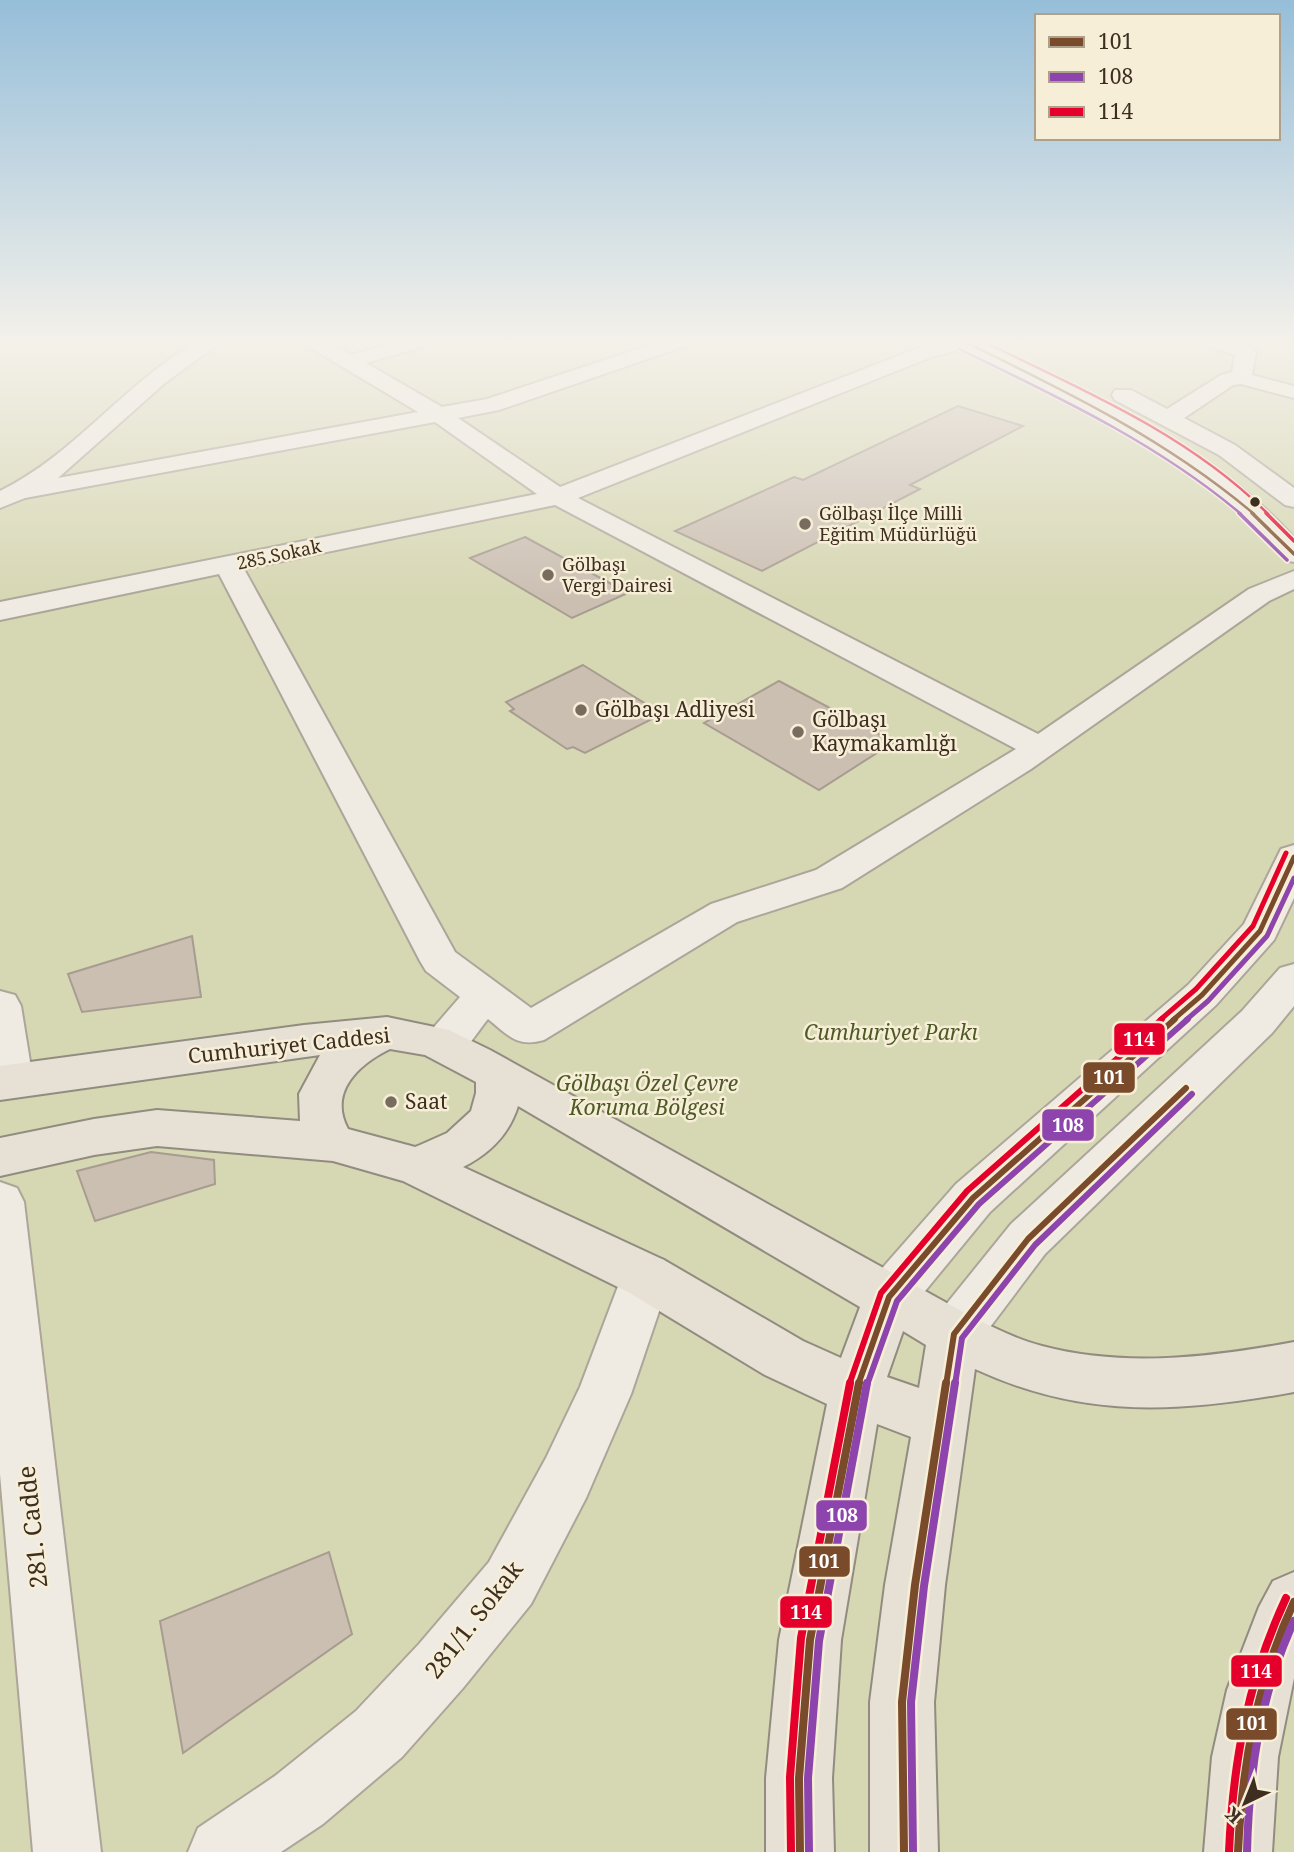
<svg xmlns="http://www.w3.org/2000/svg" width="1294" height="1852" font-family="'Noto Serif',serif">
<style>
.green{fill:#d6d7b3}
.building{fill:#cbbfb2;stroke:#a89c90;stroke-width:2}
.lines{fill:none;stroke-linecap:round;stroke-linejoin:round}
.minor-casing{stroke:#ada599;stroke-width:4}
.major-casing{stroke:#928b80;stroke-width:4}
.minor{fill:#efebe3;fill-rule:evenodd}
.major{fill:#e6e1d4;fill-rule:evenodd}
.bus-1-far4-casing{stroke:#f7eed8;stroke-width:5}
.bus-1-far3-casing{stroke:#f7eed8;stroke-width:7}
.bus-1-far2-casing{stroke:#f7eed8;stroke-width:10}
.bus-1-far1-casing{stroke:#f7eed8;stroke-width:11}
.bus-1-casing{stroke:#f7eed8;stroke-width:13}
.bus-2-far4-casing{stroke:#f7eed8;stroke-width:5}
.bus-2-far3-casing{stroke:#f7eed8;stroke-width:7}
.bus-2-far2-casing{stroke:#f7eed8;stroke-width:10}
.bus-2-far1-casing{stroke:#f7eed8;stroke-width:11}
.bus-2-casing{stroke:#f7eed8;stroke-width:13}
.bus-3-far4-casing{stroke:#f7eed8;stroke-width:5}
.bus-3-far3-casing{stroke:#f7eed8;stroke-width:7}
.bus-3-far2-casing{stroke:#f7eed8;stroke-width:10}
.bus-3-far1-casing{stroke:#f7eed8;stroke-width:11}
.bus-3-casing{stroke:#f7eed8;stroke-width:13}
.bus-1-far4{stroke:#7a4b2a;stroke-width:2.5}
.bus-1-far3{stroke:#7a4b2a;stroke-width:3.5}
.bus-1-far2{stroke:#7a4b2a;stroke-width:5}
.bus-1-far1{stroke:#7a4b2a;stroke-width:6}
.bus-1{stroke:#7a4b2a;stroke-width:8}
.bus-2-far4{stroke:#8e44ad;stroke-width:2.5}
.bus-2-far3{stroke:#8e44ad;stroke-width:3.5}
.bus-2-far2{stroke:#8e44ad;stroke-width:5}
.bus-2-far1{stroke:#8e44ad;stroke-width:6}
.bus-2{stroke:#8e44ad;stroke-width:8}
.bus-3-far4{stroke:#e4002b;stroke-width:2.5}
.bus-3-far3{stroke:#e4002b;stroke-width:3.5}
.bus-3-far2{stroke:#e4002b;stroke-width:5}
.bus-3-far1{stroke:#e4002b;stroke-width:6}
.bus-3{stroke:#e4002b;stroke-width:8}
.bus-dot{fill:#3d2e20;stroke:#f7eed8;stroke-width:2.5}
.poi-dot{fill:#786c5e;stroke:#f7eed8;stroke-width:2.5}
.labels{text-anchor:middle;stroke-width:5;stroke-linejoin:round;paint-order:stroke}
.far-poi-label{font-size:18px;fill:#3d2e20;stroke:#f7eed8;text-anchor:start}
.far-street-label{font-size:18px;fill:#3d2e20;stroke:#f7eed8}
.poi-label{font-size:21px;fill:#3d2e20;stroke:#f7eed8;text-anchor:start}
.park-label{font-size:21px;font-style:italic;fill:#4d5a26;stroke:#f7eed8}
.street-label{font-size:21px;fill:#3d2e20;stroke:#f7eed8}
.near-street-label{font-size:24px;fill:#3d2e20;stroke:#f7eed8}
.line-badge{stroke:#f7eed8;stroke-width:2.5}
.badge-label{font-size:19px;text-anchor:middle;font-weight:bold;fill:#fff}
</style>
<rect width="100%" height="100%" fill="#e7e0d1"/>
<!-- green -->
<rect class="green" x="0" y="341" width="1294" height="1511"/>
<!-- building -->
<g class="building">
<polygon points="958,406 1023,426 910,485 920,489 762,571 675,531 794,477 803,480"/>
<polygon points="525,537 628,593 572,618 470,558"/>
<polygon points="583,665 662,714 585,753 573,747 567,749 510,711 514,709 506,702"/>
<polygon points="779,681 894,742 819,790 704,723"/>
<polygon points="192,936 201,997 82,1012 68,974"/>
<polygon points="151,1152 214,1160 215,1184 95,1221 77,1171"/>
<polygon points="329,1552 352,1634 183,1753 160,1621"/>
</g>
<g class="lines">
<defs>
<g id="minor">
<path d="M198,341H222L165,383L58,478L418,412L306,345L303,341H327L351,355L400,341H431L428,345L366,363L442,407L487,399L662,341H691L688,345L499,410L458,418L560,487L921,347C939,342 961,337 979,341C992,344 1023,363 1040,371C1132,415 1225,461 1294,538V562L1285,560L1254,525L1218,493L1133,436L964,349L934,356L578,498L1038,734L1249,589L1294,571V589L1269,601L1031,769L842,888L737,922L544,1040C517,1048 508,1035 488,1019C469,1042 461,1066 428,1056L422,1045L428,1034L460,997L426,971L420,961L219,574L0,620V602L537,494L435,422L25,498L0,508V491C76,454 125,382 198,341ZM555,505L1016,749L816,870L711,904L531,1008L455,952L244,569Z"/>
<path d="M1204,341C1221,340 1244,338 1256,352L1252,375L1294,386V398L1241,384L1233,385L1184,418L1235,445L1294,488V507L1285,505L1219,455L1115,400L1112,395L1115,390H1131L1167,409L1221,375L1232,372L1235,355L1207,345Z"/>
<polygon points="1294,845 1294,898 1274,940 1216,1005 990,1212 907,1313 889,1320 871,1313 864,1297 871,1281 956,1184 1188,985 1244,924 1281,849"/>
<polygon points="1294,964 1294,1006 1272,1033 1045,1254 972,1351 954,1358 936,1351 928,1334 936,1317 1011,1224 1242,1011 1280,968"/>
<polygon points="0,991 15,995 21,1006 33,1080 26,1092 11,1097 0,1093"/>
<polygon points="0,1182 17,1188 24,1202 101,1852 33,1852 0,1474"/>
<polygon points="646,1254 664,1260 671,1276 631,1394 586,1498 531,1604 463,1688 402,1757 323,1824 281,1852 188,1852 198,1828 275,1776 356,1711 419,1644 489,1562 546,1458 580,1387 628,1260"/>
</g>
<g id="major">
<path d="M387,1017L449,1030L490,1050L972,1317C995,1328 1018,1340 1042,1346C1124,1368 1212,1357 1294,1342V1392C1179,1413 1084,1419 975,1369L945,1585L934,1702L938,1852H870V1702L885,1585L911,1437L877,1424L841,1640L832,1778L834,1852H766V1778L779,1640L827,1404L765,1375L628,1292L403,1181L333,1161L157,1146L94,1155L0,1176V1138L94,1119L157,1110L300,1121L299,1094L320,1055L0,1100V1066L304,1025ZM390,1049L425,1055L476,1082V1093L471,1111L447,1133L420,1145L415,1147L348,1129C328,1092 359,1064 390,1049ZM518,1106L860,1307L841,1358L803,1341L664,1260L463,1167C489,1154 509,1135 518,1106ZM903,1331L926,1345L919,1388L887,1377Z"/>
<polygon points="1294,1572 1294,1678 1278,1757 1272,1852 1204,1852 1212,1757 1227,1690 1259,1607 1273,1581"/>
</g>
</defs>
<!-- minor casing -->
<use href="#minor" class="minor-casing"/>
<!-- major casing -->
<use href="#major" class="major-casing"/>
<!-- minor -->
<use href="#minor" class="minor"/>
<!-- major -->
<use href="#major" class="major"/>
<defs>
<path id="bus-1-far4" d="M963,341C1066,391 1167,440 1254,514"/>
<polyline id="bus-1-far3" points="1252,513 1294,554"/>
<polyline id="bus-1-far2" points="1173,1020 1202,995 1260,931 1294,857"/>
<g id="bus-1-far1">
<polyline points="858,1385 889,1297 973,1198 1175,1019"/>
<polyline points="946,1385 954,1334 1028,1239 1186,1088"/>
</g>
<g id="bus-1">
<polyline points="800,1852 799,1778 810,1640 859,1383"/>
<polyline points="904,1852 902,1702 915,1585 946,1383"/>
<path d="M1238,1852C1242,1764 1257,1682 1294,1602"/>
</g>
<path id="bus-2-far4" d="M959,349C1058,397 1157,443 1241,514"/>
<polyline id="bus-2-far3" points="1239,513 1287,560"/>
<polyline id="bus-2-far2" points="1186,1020 1208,1001 1267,936 1294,878"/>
<g id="bus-2-far1">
<polyline points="867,1385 897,1301 979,1204 1188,1019"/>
<polyline points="955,1385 962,1338 1035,1245 1192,1094"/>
</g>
<g id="bus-2">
<polyline points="809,1852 808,1778 819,1641 867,1383"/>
<polyline points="913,1852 911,1702 924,1586 955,1383"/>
<path d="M1247,1852C1249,1771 1260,1695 1294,1621"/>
</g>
<path id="bus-3-far4" d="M982,341C1081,389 1190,435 1268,514"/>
<polyline id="bus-3-far3" points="1266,513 1294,541"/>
<polyline id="bus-3-far2" points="1160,1020 1196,989 1253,926 1286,853"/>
<polyline id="bus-3-far1" points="849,1385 881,1293 967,1191 1162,1019"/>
<g id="bus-3">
<polyline points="791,1852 790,1777 801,1638 850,1383"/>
<path d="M1229,1852C1233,1762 1248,1679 1286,1598"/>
</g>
</defs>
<!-- bus-1-far4 casing -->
<use href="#bus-1-far4" class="bus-1-far4-casing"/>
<!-- bus-1-far3 casing -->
<use href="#bus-1-far3" class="bus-1-far3-casing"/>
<!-- bus-1-far2 casing -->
<use href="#bus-1-far2" class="bus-1-far2-casing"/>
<!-- bus-1-far1 casing -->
<use href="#bus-1-far1" class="bus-1-far1-casing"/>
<!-- bus-1 casing -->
<use href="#bus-1" class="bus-1-casing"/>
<!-- bus-2-far4 casing -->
<use href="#bus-2-far4" class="bus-2-far4-casing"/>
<!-- bus-2-far3 casing -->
<use href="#bus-2-far3" class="bus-2-far3-casing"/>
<!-- bus-2-far2 casing -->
<use href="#bus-2-far2" class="bus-2-far2-casing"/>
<!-- bus-2-far1 casing -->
<use href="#bus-2-far1" class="bus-2-far1-casing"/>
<!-- bus-2 casing -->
<use href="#bus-2" class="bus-2-casing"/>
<!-- bus-3-far4 casing -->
<use href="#bus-3-far4" class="bus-3-far4-casing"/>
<!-- bus-3-far3 casing -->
<use href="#bus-3-far3" class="bus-3-far3-casing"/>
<!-- bus-3-far2 casing -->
<use href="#bus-3-far2" class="bus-3-far2-casing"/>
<!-- bus-3-far1 casing -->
<use href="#bus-3-far1" class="bus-3-far1-casing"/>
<!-- bus-3 casing -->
<use href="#bus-3" class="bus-3-casing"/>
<!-- bus-1-far4 -->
<use href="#bus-1-far4" class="bus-1-far4"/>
<!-- bus-1-far3 -->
<use href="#bus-1-far3" class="bus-1-far3"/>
<!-- bus-1-far2 -->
<use href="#bus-1-far2" class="bus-1-far2"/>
<!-- bus-1-far1 -->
<use href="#bus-1-far1" class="bus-1-far1"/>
<!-- bus-1 -->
<use href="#bus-1" class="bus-1"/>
<!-- bus-2-far4 -->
<use href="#bus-2-far4" class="bus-2-far4"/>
<!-- bus-2-far3 -->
<use href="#bus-2-far3" class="bus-2-far3"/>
<!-- bus-2-far2 -->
<use href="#bus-2-far2" class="bus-2-far2"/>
<!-- bus-2-far1 -->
<use href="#bus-2-far1" class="bus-2-far1"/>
<!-- bus-2 -->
<use href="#bus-2" class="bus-2"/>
<!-- bus-3-far4 -->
<use href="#bus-3-far4" class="bus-3-far4"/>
<!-- bus-3-far3 -->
<use href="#bus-3-far3" class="bus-3-far3"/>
<!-- bus-3-far2 -->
<use href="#bus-3-far2" class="bus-3-far2"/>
<!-- bus-3-far1 -->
<use href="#bus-3-far1" class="bus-3-far1"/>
<!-- bus-3 -->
<use href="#bus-3" class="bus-3"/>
</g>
<!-- sky -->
<linearGradient id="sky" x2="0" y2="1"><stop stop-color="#96bed9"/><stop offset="0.57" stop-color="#f4f1ea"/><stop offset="1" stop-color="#f4f1ea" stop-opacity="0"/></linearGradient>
<rect width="1294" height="600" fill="url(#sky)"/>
<!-- markers -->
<circle class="bus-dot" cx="1255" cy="502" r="6"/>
<g class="poi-dot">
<circle cx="805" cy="524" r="7"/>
<circle cx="548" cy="575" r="7"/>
<circle cx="581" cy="710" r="7"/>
<circle cx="798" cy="732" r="7"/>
<circle cx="391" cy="1102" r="7"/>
</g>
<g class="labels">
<!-- far-poi labels -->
<g class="far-poi-label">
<text x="819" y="520">Gölbaşı İlçe Milli<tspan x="819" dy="21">Eğitim Müdürlüğü</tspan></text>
<text x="562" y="571">Gölbaşı<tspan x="562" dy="21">Vergi Dairesi</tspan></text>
</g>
<!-- far-street labels -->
<g class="far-street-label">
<text transform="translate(279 555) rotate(-12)" y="6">285.Sokak</text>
</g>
<!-- poi labels -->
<g class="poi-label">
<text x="595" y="717">Gölbaşı Adliyesi</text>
<text x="812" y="727">Gölbaşı<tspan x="812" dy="24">Kaymakamlığı</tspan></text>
<text x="405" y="1109">Saat</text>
</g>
<!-- park labels -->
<g class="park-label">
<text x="891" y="1040">Cumhuriyet Parkı</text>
<text x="647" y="1091">Gölbaşı Özel Çevre<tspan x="647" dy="24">Koruma Bölgesi</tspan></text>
</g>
<!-- street labels -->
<g class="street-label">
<text transform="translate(289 1046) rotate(-6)" y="7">Cumhuriyet Caddesi</text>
</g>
<!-- near-street labels -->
<g class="near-street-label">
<text transform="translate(33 1527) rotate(-96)" y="8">281. Cadde</text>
<text transform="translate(474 1620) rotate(-52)" y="8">281/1. Sokak</text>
</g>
</g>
<g class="line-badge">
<rect x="1113" y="1022" width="53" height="34" rx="7" fill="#e4002b"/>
<rect x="1082" y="1061" width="54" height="33" rx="7" fill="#7a4b2a"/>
<rect x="1041" y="1108" width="54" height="34" rx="7" fill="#8e44ad"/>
<rect x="815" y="1499" width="53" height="33" rx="7" fill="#8e44ad"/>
<rect x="798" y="1545" width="53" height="33" rx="7" fill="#7a4b2a"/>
<rect x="779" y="1595" width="54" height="34" rx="7" fill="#e4002b"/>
<rect x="1230" y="1654" width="53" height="34" rx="7" fill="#e4002b"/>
<rect x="1225" y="1707" width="53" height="34" rx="7" fill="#7a4b2a"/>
</g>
<g class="badge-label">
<text x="1139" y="1046">114</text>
<text x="1109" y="1084">101</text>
<text x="1068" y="1132">108</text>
<text x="842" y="1522">108</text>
<text x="824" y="1568">101</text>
<text x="806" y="1619">114</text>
<text x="1256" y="1678">114</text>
<text x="1252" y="1730">101</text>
</g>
<!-- legend -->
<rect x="1035" y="14" width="245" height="126" fill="#f7eed8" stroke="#ada18e" stroke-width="2"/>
<rect x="1049" y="37" width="35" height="10" fill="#7a4b2a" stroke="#ada18e" stroke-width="2"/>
<text x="1098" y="49" font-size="21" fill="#3d2e20">101</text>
<rect x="1049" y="72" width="35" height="10" fill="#8e44ad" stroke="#ada18e" stroke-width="2"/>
<text x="1098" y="84" font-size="21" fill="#3d2e20">108</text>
<rect x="1049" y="107" width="35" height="10" fill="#e4002b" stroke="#ada18e" stroke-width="2"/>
<text x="1098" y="119" font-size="21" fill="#3d2e20">114</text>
<!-- north arrow -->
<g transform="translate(1245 1803) rotate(223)" stroke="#f7eed8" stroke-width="5" paint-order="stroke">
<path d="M0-5L12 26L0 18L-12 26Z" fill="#3d2e20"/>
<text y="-10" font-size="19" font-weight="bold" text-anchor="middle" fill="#3d2e20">K</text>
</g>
</svg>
